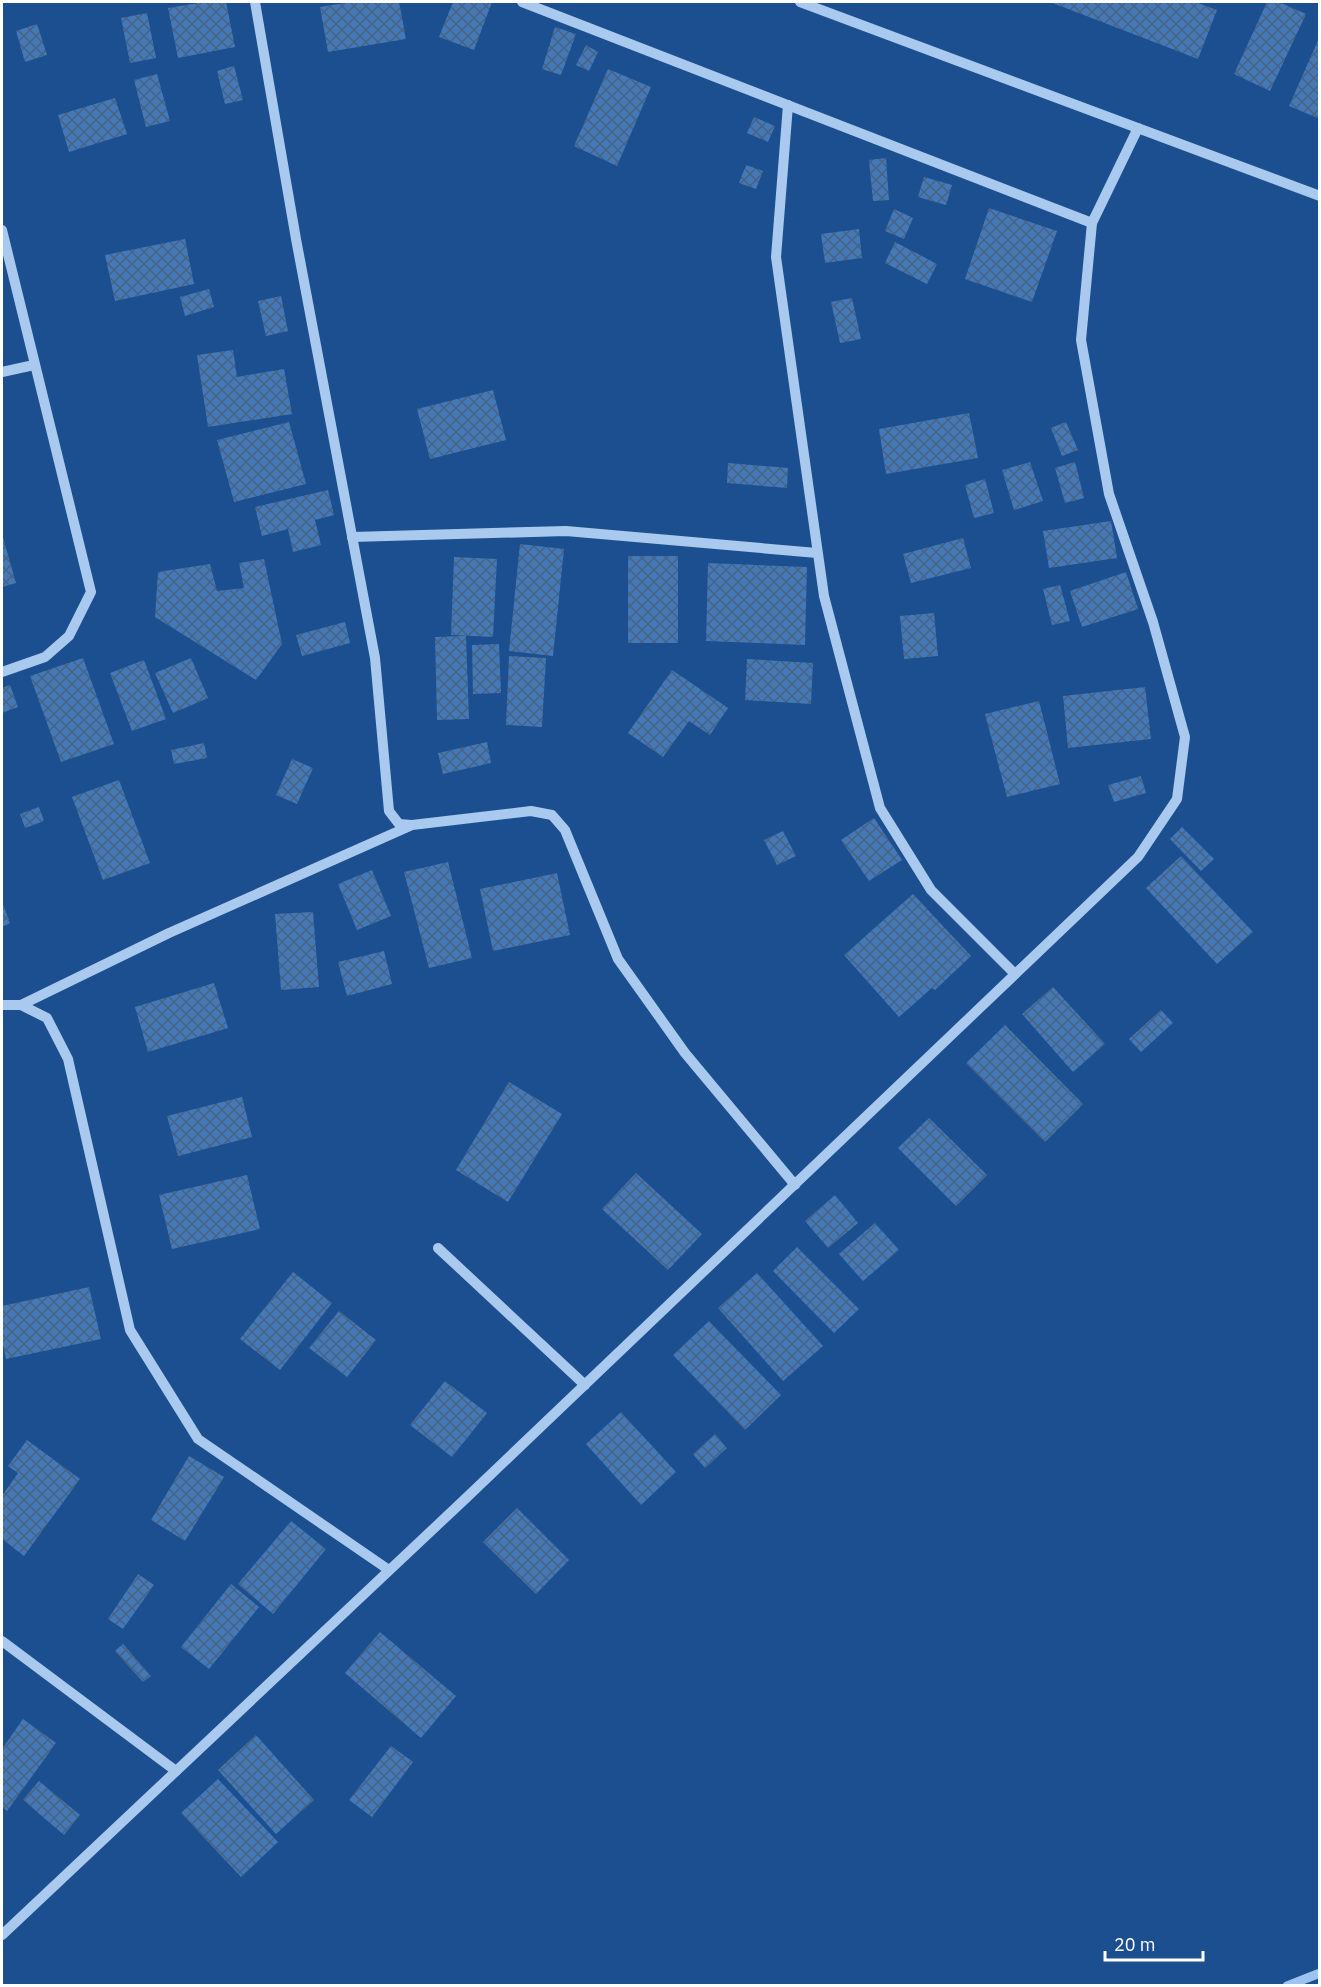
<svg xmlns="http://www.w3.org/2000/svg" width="1321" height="1987" font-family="'IBM Plex Sans',sans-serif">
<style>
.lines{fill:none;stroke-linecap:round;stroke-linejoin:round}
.stream{stroke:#9cc4f0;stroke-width:9}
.building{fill:url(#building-cross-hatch)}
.minor{stroke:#a9c9ee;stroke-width:10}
</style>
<defs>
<pattern id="building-cross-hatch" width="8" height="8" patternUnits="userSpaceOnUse" patternTransform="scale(1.5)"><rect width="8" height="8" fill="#4478b7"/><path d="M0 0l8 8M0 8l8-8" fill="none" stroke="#486282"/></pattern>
</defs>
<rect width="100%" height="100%" fill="#1b4f8f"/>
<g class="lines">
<!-- stream -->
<polyline class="stream" points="1287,1986 1320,1973"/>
</g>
<!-- building -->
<g class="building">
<polygon points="204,2 226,2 235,47 178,58 168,8"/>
<polygon points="352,2 399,2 406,39 328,52 320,7"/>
<polygon points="453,2 492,2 474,50 439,37"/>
<polygon points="1050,2 1195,2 1217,10 1198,59"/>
<polygon points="1267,2 1279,2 1306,14 1270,91 1234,74"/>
<polygon points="147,13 156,58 130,63 121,18"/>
<polygon points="37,24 47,55 25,62 16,31"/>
<polygon points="555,27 576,34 561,75 542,69"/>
<polygon points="1320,36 1320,119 1289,106"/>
<polygon points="586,45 598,52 589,71 576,65"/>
<polygon points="234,66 243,100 225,104 217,71"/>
<polygon points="608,69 651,87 617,166 574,146"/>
<polygon points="157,74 170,121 146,127 134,80"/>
<polygon points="115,98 127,134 69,152 58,115"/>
<polygon points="754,117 775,126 768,142 747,133"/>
<polygon points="886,158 889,200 873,201 869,160"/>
<polygon points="746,165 763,171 756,189 739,183"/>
<polygon points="924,177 952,185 946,205 918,197"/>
<polygon points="989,208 1057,231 1032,302 965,279"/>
<polygon points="894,209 913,218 904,239 885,231"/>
<polygon points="859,229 862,258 825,263 821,234"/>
<polygon points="185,239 194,284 115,301 105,255"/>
<polygon points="895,242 937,264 927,284 885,263"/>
<polygon points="209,289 214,307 185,316 180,297"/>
<polygon points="281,296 288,331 266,336 258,301"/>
<polygon points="852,298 861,339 840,343 831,302"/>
<polygon points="233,350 237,377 284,369 292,414 208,427 197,355"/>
<polygon points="493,390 506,440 430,459 417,409"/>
<polygon points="969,413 978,458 886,474 879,429"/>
<polygon points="289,422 306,484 234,502 217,440"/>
<polygon points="1066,422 1078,450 1062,456 1051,428"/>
<polygon points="1030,462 1043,501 1014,510 1002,470"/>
<polygon points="1075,462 1084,498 1065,503 1055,468"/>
<polygon points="728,463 788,468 787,488 727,483"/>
<polygon points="985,479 994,513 974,518 965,485"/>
<polygon points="328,490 334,515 315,520 321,545 293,552 288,529 262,536 255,507"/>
<polygon points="1111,521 1117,558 1049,568 1043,531"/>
<polygon points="2,534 16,583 2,587"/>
<polygon points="963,538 971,568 911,583 903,554"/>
<polygon points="520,544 564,549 553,656 509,651"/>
<rect x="628" y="556" width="50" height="87"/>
<polygon points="454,557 497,559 493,637 451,635"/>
<polygon points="264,559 282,644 256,680 155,617 158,572 210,564 217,591 244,588 239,563"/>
<polygon points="708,563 807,567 805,645 706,641"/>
<polygon points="1126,572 1138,609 1082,627 1070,591"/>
<polygon points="1060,585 1070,621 1052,625 1043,589"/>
<polygon points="934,613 938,656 904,659 900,616"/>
<polygon points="345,622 350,643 302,656 296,635"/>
<polygon points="466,636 469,719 437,720 435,637"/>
<polygon points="499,644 501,693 473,694 472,645"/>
<polygon points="509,656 546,658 542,727 506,725"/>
<polygon points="83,658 114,744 61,762 30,676"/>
<polygon points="191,658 208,698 173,713 155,673"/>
<polygon points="747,659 813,663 811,704 745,700"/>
<polygon points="144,660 166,719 132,731 110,673"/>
<polygon points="672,670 728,708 710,735 689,721 663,757 628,733"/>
<polygon points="10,685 18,707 2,713 2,688"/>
<polygon points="1145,687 1151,739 1068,748 1063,696"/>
<polygon points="1039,701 1060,784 1007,797 985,714"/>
<polygon points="487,742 491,763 443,774 438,753"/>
<polygon points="204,743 207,758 174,764 171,750"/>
<polygon points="292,759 313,768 297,804 276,795"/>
<polygon points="1141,776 1146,793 1114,802 1108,785"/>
<polygon points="119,780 150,863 103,880 72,797"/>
<polygon points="39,807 44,821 25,828 20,814"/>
<polygon points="874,818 902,860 869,881 841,840"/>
<polygon points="1182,827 1214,859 1201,871 1170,839"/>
<polygon points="783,831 796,856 777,865 764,840"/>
<polygon points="1181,856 1253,932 1217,964 1146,888"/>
<polygon points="448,862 472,958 429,968 404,872"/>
<polygon points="372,870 391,916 357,930 338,884"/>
<polygon points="557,873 570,935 493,951 480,889"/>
<polygon points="913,894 971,956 935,990 932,988 899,1017 844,955"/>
<polygon points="2,902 10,923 2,927"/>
<polygon points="313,912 319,987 281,990 275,914"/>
<polygon points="384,951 392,984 347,996 338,962"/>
<polygon points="214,983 228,1028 148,1052 135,1007"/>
<polygon points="1053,987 1105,1044 1073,1072 1022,1014"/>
<polygon points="1161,1010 1173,1023 1141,1052 1129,1039"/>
<polygon points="1005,1025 1083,1104 1045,1142 966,1063"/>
<polygon points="509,1082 562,1114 508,1202 456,1170"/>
<polygon points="242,1097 252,1137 178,1156 167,1116"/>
<polygon points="929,1118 987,1175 956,1206 898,1148"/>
<polygon points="636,1173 702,1234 668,1270 602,1209"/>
<polygon points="247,1175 260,1229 172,1249 159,1195"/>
<polygon points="835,1195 858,1223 828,1248 805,1221"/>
<polygon points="875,1223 899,1250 863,1281 839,1254"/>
<polygon points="797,1247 859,1309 834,1333 773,1271"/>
<polygon points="293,1272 332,1303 280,1370 240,1339"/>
<polygon points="757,1273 823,1346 783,1381 718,1308"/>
<polygon points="89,1287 101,1339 6,1359 2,1340 2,1306"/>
<polygon points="339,1311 376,1340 347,1377 309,1348"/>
<polygon points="709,1321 781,1395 745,1430 673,1355"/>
<polygon points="445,1381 487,1413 452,1457 410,1425"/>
<polygon points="621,1412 676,1472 641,1505 586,1444"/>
<polygon points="715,1434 727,1448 705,1468 693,1454"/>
<polygon points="27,1440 80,1479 24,1556 2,1539 2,1496 18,1473 8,1466"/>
<polygon points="189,1456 224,1477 185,1541 151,1520"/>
<polygon points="517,1508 569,1560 536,1594 483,1542"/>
<polygon points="291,1521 326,1549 273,1614 238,1584"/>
<polygon points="138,1574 154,1585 123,1629 108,1619"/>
<polygon points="231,1584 259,1607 209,1669 181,1647"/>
<polygon points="380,1632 456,1696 421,1738 345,1673"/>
<polygon points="123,1644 151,1676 143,1682 115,1651"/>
<polygon points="23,1719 56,1743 7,1811 2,1807 2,1749"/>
<polygon points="256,1735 314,1800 276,1834 218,1770"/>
<polygon points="391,1746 413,1762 372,1817 349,1800"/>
<polygon points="218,1779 278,1842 241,1877 181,1813"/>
<polygon points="39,1781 80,1815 64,1835 23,1800"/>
</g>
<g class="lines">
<!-- minor -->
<g class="minor">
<polyline points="255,2 296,239 375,658 389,811 399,824 412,825 531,811 552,815 565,830 618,959 685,1053 795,1185"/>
<polyline points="522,2 1092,223"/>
<polyline points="800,2 1320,196"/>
<polyline points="788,105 776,257 824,596 880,808 931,890 1015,974"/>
<polyline points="2,230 91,592 69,636 45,657 2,672"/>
<polyline points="2,372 34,365"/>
<polyline points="352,537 566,531 817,553"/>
<polyline points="2,1005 21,1005 47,1018 68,1059 130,1330 198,1439 389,1570"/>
<polyline points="21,1005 169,933 410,826"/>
<polyline points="438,1248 585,1385"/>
<polyline points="2,1641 176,1771"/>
<polyline points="2,1935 464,1500 1138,857 1177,799 1185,737 1153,622 1109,494 1081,340 1092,223 1138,128"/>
</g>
</g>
<!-- border -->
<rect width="1321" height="1987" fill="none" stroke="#ffffff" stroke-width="6"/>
<!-- scale -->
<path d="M1105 1951v9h98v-9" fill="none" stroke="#ffffff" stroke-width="3"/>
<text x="1114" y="1951" font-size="18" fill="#ffffff" stroke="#1b4f8f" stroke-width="4.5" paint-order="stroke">20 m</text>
</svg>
